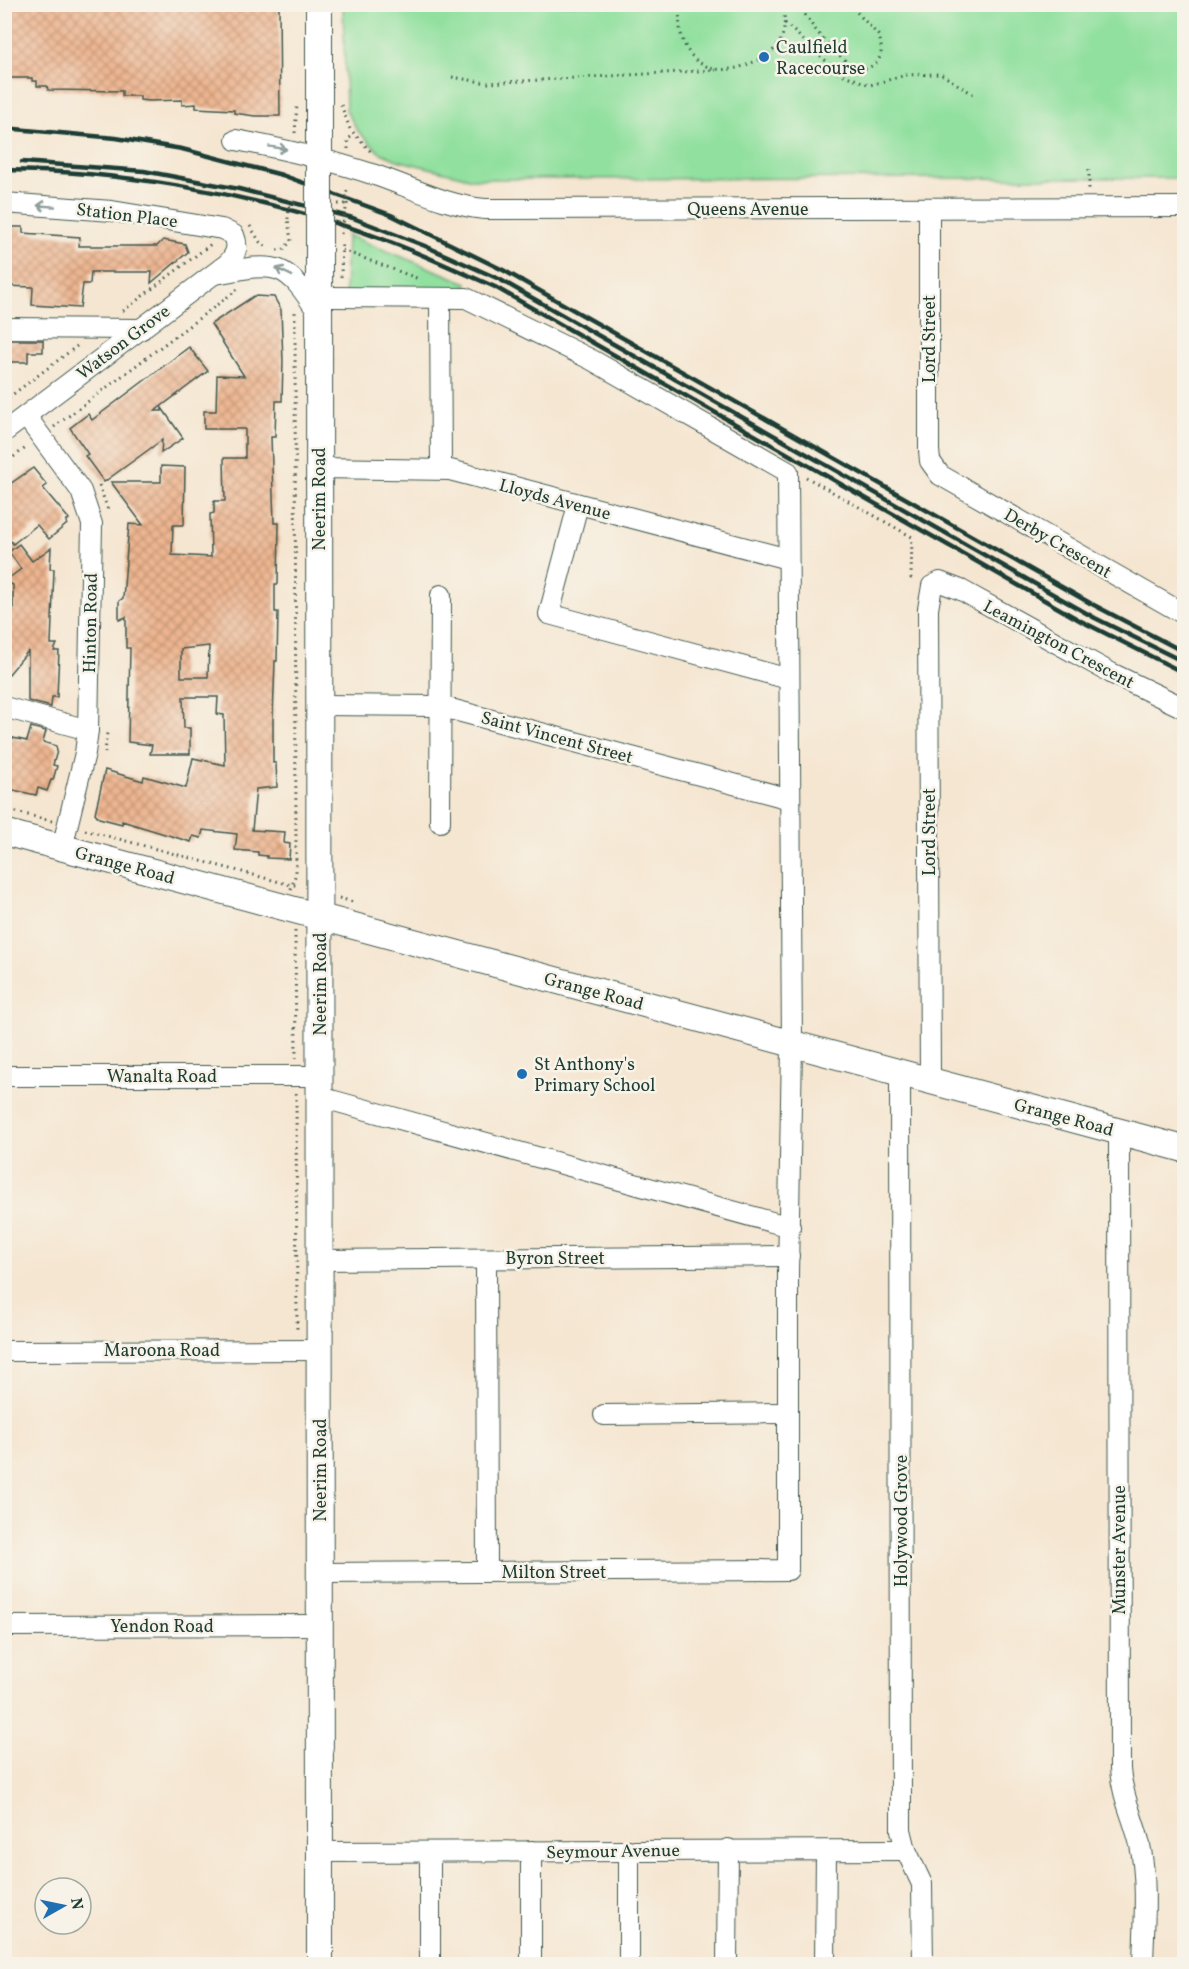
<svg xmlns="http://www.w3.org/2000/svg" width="1189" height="1969" font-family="Vollkorn,serif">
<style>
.park{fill:#91e09f;stroke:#588e6a;stroke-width:1.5}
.building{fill:url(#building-cross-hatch);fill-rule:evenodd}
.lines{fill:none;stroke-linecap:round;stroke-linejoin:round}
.minor-casing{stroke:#3f564c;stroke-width:22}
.major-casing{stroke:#3f564c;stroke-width:28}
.path{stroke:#3f564c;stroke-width:3;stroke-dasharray:1.5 4.5;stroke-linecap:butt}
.minor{stroke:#fff;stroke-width:20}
.major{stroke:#fff;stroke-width:26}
.rail{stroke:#1f3d34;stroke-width:4.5}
.major-bridge-casing{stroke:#3f564c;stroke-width:28;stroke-linecap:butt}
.path-bridge{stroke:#3f564c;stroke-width:3;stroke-dasharray:1.5 4.5;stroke-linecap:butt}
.major-bridge{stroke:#fff;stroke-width:26}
.oneway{stroke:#8f9e9a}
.poi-dot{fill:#1f6fb2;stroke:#f7f3e8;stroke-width:2}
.labels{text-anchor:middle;stroke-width:5;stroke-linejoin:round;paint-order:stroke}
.poi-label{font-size:18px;fill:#1f3d34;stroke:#f7f3e8;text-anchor:start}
.street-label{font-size:18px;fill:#1f3d34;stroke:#f7f3e8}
</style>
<defs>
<pattern id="building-cross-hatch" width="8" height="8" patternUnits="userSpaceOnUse" patternTransform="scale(1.5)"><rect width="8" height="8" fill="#eeb590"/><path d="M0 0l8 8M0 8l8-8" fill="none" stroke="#c09476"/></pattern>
</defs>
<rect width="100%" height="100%" fill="#f7f3e8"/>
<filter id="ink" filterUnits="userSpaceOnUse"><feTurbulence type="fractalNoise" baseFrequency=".0167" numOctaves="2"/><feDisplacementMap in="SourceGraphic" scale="12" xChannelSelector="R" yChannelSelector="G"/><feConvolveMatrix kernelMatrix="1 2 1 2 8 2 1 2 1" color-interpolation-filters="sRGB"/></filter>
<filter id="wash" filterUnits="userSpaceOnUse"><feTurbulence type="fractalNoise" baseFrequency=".008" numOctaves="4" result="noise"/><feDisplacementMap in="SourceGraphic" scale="24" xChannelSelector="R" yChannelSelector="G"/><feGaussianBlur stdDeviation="1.35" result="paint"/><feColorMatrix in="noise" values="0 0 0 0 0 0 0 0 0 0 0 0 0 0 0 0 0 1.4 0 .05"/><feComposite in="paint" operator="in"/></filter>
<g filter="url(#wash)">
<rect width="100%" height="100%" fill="#f5e6d1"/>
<!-- park -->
<g class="park">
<polygon points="343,5 1184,5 1184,178 473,179 397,160 379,152 357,130 346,110"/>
<polygon points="347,235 467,283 464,294 345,294"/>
</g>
<g id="blocks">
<!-- building -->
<g class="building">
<polygon points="4,4 279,4 280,116 255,116 234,113 234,110 196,108 196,104 182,105 182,100 149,101 140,100 140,96 122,96 122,91 48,90 47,86 37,86 37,81 32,81 32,78 4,78"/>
<polygon points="5,227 23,227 23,233 80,237 79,246 157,246 163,240 185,244 188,252 151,283 152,272 91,272 90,284 83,284 80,308 32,305 33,287 4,286"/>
<path d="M254,296L274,297L281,310L283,361L282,401H276L275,437H271L274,523H279L278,584H275V612H278L277,661H275L273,717V763H276L277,787L256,789L252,830L285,832L284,843L290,844L289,859L267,858V856L258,855V852L235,850L237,834L203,830L201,838L193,836L191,842L122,821V824L99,818L95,813L105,770L143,781L144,776L186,788L193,758L225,765L224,715L217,714L218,697H183L184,728H190V754H150L152,745L128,742L130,648H126V617L119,620V601L123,598L129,524L143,525L111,482H161V466L185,467L184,525H173L172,555L211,557L210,514L214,513V501H225L224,458H245V429H204V411H216L217,375L244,376L211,324ZM209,646L208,677H181V649Z"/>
<polygon points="4,340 43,340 43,352 28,352 28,362 4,362"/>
<polygon points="189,347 208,371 155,411 162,411 162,408 183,438 161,453 162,440 104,482 85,456 88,454 70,428 88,414 92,420"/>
<polygon points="33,468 47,485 43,488 69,519 66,522 67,524 49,539 37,525 13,544 4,533 4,492 12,487 10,484"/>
<polygon points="19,544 32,561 51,548 50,569 54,569 51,644 57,644 54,651 59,651 57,697 52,697 51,707 28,701 28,651 4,680 4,611 13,609 13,585 5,581 21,569 9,552"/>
<polygon points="31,727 46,731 43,742 56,746 57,751 53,765 57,766 53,780 51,780 47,791 38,788 36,795 4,788 4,736 27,741"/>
</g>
</g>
</g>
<g filter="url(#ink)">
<use href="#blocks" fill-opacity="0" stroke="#3f564c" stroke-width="1.5"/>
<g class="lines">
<defs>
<g id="minor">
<path d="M236,140C284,149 330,160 375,175C413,188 445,205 485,209L1184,207"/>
<path d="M4,203L112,211L222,229L234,235C239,247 236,255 227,264L4,432"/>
<polyline points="929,208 929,450 930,461 940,475 1184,614"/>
<path d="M215,274C278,262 285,260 320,316"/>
<polyline points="440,298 441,468"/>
<polyline points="4,328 142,329"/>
<polyline points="26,416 81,491 92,524 88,730 85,753 62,848"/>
<polyline points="319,468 450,470 788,559"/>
<polyline points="578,505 549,614 789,679"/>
<polyline points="320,705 439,706 790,799"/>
<polyline points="4,707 88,730"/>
<polyline points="440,822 441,595"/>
<polyline points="900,1073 901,1830 906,1850 922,1884 923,1964"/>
<polyline points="4,1076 320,1076"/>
<polyline points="930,1081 928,609 932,586 940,582 961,590 1111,673 1184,708"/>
<polyline points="320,1097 790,1227"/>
<path d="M1119,1132L1120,1769C1122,1797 1134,1819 1140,1845C1148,1883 1144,1925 1143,1964"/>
<polyline points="486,1259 487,1572"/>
<polyline points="320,1260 789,1256"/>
<polyline points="4,1351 319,1350"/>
<polyline points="604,1415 787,1413"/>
<polyline points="320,1573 788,1570 788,1273 792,1045 788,472 592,360 466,298 331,297"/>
<polyline points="4,1626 320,1625"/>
<polyline points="320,1852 906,1850"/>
<polyline points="430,1964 430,1852"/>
<polyline points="531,1964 531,1851"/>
<polyline points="629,1964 629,1850"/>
<polyline points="727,1964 728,1849"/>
<polyline points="825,1964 826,1851"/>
</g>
<g id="major">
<polyline points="319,4 319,181"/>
<polyline points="319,229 320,1964"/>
<polyline points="4,832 1184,1149"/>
</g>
</defs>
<!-- minor casing -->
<use href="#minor" class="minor-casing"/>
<!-- major casing -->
<use href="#major" class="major-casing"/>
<!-- path -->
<g class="path">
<path d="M681,4C672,52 705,84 751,63C760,60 772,53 778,45C786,33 785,18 783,4"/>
<path d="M799,4C811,28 836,56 859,70C879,67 885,56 879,36L849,4"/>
<polyline points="785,23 839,73 870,85 906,75 941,74 973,94"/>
<polyline points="452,77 487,83 716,70"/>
<polyline points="341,105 350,129 373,154"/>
<polyline points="295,133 297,104"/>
<polyline points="348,149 348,139 354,135"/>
<polyline points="1089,169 1089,190"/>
<polyline points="339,197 347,197"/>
<polyline points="338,204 347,204"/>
<polyline points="250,226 260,242 268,248"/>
<polyline points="277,250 284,249 291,241 288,219"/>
<polyline points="342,250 419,279"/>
<polyline points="341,277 342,242"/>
<polyline points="123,311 211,244"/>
<polyline points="4,401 77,346"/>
<polyline points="54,427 238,289"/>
<polyline points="4,464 27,447"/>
<polyline points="806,477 912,537 911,578 916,578"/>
<polyline points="99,485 108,510"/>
<polyline points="105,753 107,732"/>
<polyline points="4,809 52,821"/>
<polyline points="85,830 291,885 299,885"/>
<polyline points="291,889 296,873 295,312"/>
<polyline points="339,898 353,902"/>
<polyline points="295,931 296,1060"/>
<polyline points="296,1093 297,1333"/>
</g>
<!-- minor -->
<use href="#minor" class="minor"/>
<!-- major -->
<use href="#major" class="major"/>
<!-- rail -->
<g class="rail">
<polyline points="4,128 116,138 182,149 282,175 391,215 503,270 1090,603 1184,652"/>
<polyline points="22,162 144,171 239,189 353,218 425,246 499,279 1095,618 1184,662"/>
<path d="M4,170C120,171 241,192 351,228C400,244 447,266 495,287L1081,621L1184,673"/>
</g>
<defs>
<polyline id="major-bridge" points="319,229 319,181"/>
</defs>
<!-- major-bridge casing -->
<use href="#major-bridge" class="major-bridge-casing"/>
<!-- path-bridge -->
<g class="path-bridge">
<polyline points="288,219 289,207 297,202"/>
<polyline points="341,234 347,204 347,190"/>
</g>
<!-- major-bridge -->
<use href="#major-bridge" class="major-bridge"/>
</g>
<!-- one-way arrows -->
<defs><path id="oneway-shaft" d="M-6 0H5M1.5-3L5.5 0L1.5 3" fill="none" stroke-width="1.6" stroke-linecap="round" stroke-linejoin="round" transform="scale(1.5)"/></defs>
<g class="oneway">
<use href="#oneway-shaft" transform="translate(278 148) rotate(10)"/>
<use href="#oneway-shaft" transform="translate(46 206) rotate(-176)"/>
<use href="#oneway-shaft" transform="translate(284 272) rotate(-154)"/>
</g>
</g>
<!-- markers -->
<g class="poi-dot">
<circle cx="764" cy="57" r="6"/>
<circle cx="522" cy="1074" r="6"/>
</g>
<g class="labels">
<!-- poi labels -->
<g class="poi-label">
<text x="776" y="53">Caulfield<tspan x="776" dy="21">Racecourse</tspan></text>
<text x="534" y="1070">St Anthony's<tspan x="534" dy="21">Primary School</tspan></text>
</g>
<!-- street labels -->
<g class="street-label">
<text x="748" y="215">Queens Avenue</text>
<text transform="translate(127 215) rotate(7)" y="6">Station Place</text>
<text transform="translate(929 339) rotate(-90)" y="6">Lord Street</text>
<text transform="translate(123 342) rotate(-37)" y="6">Watson Grove</text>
<text transform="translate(319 499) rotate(-90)" y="6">Neerim Road</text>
<text transform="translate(555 499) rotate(15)" y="6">Lloyds Avenue</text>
<text transform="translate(1058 543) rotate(30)" y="6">Derby Crescent</text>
<text transform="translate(90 623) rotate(-89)" y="6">Hinton Road</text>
<text transform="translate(1059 644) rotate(28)" y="6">Leamington Crescent</text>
<text transform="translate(557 737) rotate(15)" y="6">Saint Vincent Street</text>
<text transform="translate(929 832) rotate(-90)" y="6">Lord Street</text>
<text transform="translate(125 865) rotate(15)" y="6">Grange Road</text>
<text transform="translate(320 984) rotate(-90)" y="6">Neerim Road</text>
<text transform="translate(594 991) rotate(15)" y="6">Grange Road</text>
<text x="162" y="1082">Wanalta Road</text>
<text transform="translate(1064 1117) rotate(15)" y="6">Grange Road</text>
<text x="555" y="1264">Byron Street</text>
<text x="162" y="1356">Maroona Road</text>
<text transform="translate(320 1470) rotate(-90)" y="6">Neerim Road</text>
<text transform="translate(901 1521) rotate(-90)" y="6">Holywood Grove</text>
<text transform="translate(1119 1550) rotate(-90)" y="6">Munster Avenue</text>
<text x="554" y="1578">Milton Street</text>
<text x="162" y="1632">Yendon Road</text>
<text transform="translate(613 1851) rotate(-1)" y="6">Seymour Avenue</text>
</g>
</g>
<!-- margin -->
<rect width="1189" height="1969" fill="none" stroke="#f7f3e8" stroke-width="24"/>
<!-- north arrow -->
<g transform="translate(63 1906) rotate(81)"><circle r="28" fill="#f7f3e8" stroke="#a1aaa0" stroke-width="1.5"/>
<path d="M0-4.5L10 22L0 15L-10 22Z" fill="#1f6fb2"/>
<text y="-9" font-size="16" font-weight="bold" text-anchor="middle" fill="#1f3d34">N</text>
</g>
</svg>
